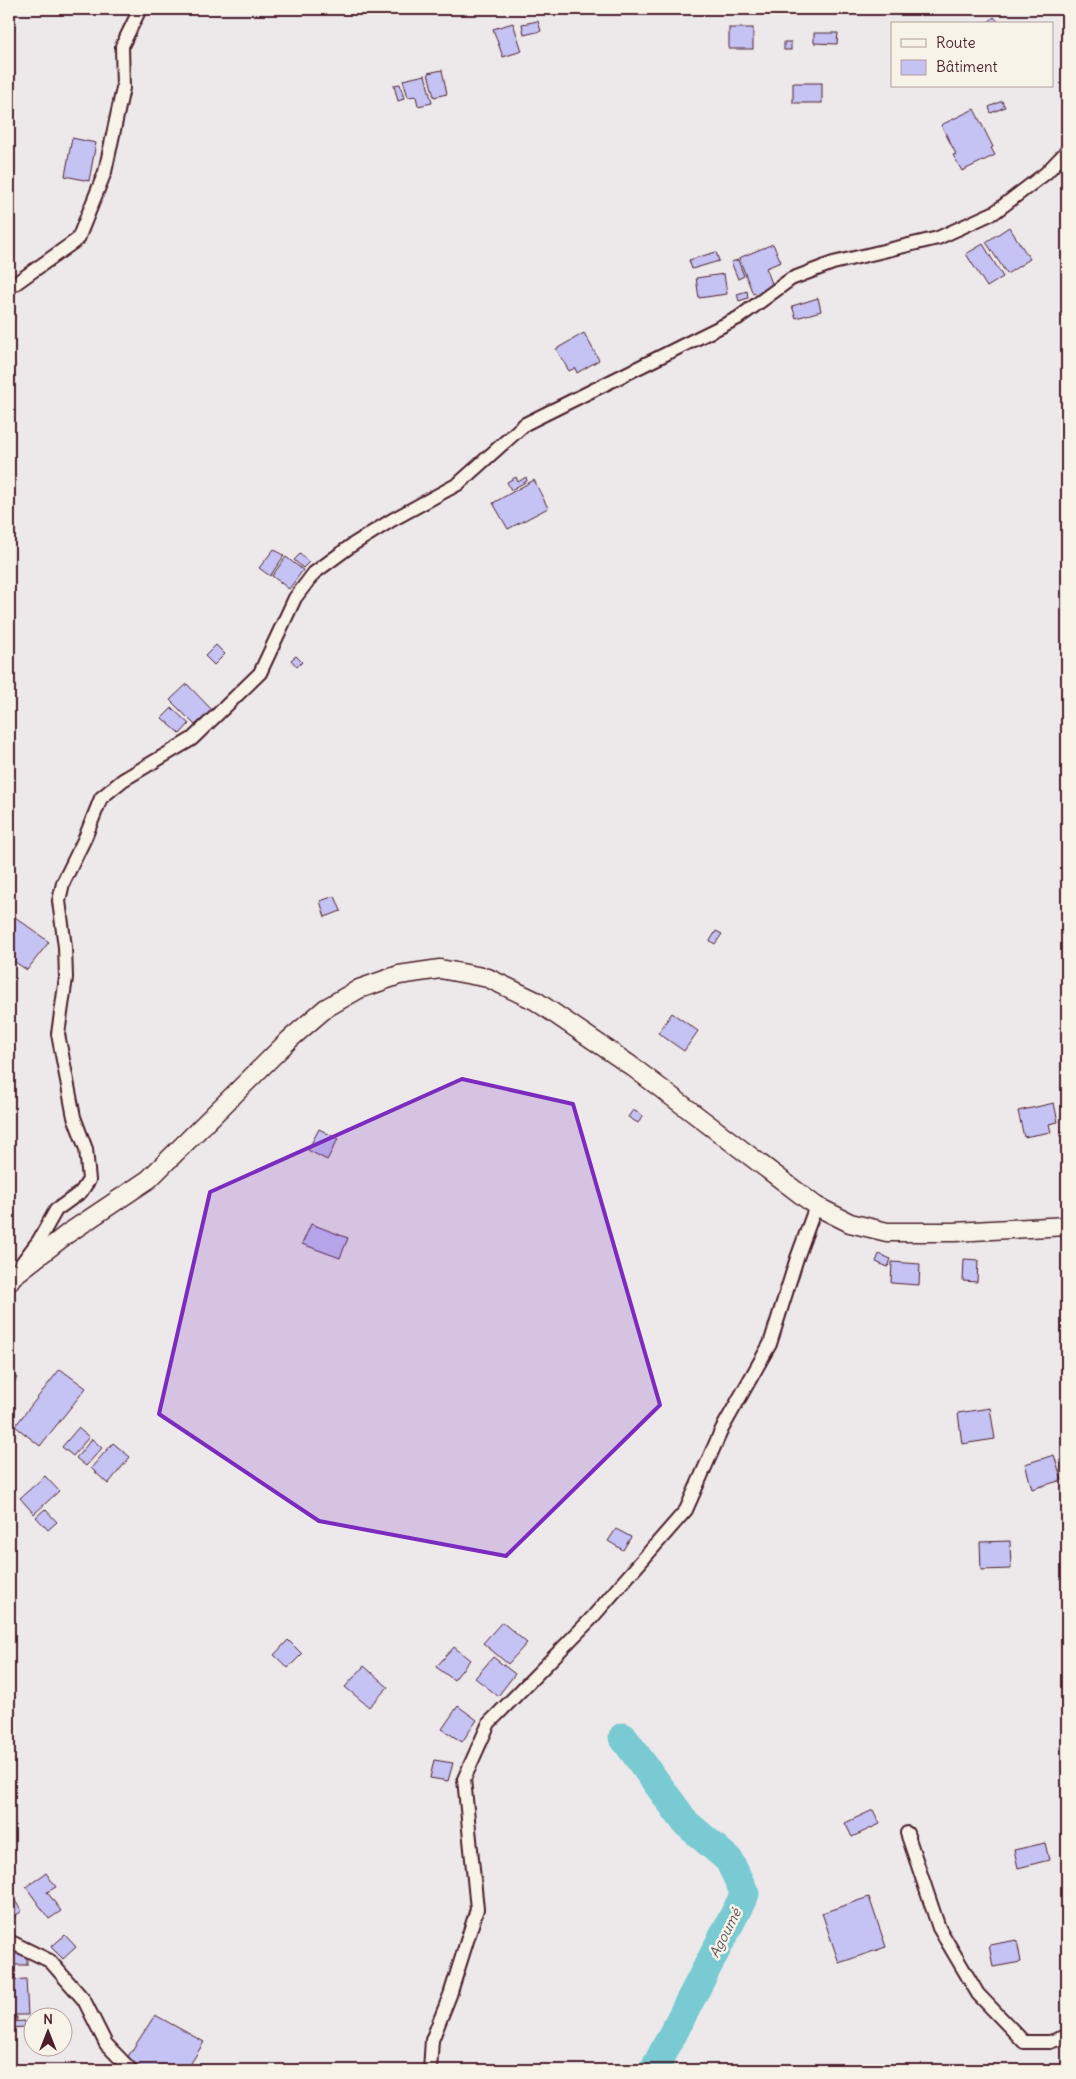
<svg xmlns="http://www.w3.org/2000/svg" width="1076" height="2079" font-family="Delius,sans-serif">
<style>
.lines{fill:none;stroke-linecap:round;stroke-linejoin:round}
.river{stroke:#79cad2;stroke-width:29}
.building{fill:#c5c2f4;stroke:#4a1f2b}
.street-casing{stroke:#4a1f2b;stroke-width:16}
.secondary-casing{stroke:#4a1f2b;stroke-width:21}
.street{stroke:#f7f3e8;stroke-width:12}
.secondary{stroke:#f7f3e8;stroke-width:18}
.marked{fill:#7b2cbf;fill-opacity:0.2;stroke:#7b2cbf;stroke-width:4;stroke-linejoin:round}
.labels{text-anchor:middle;stroke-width:5;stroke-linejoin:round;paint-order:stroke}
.water-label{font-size:14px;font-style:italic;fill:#58525d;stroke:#f7f3e8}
</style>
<rect width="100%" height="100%" fill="#ede9ea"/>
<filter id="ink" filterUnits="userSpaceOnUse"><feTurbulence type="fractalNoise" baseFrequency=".02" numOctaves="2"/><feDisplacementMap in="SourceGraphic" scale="10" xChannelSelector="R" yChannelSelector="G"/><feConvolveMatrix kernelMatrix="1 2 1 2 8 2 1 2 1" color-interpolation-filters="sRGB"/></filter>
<g filter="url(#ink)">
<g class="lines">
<!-- river -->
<polyline class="river" points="623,1737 686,1823 729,1860 745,1894 654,2070"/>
</g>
<!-- building -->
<g class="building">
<polygon points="816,9 826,9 827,13 816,14"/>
<polygon points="994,17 1000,24 986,24"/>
<polygon points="538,21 541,31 524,35 522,24"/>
<polygon points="513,23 522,51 503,57 493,29"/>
<rect x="729" y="28" width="24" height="21"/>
<polygon points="814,33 838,33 837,44 814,43"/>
<rect x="784" y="42" width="7" height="8"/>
<polygon points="442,70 447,94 434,97 428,73"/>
<polygon points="425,75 432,103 418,106 416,96 408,97 403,80"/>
<rect x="793" y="83" width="29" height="20"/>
<polygon points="400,84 404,99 398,101 394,85"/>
<polygon points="1002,101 1005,107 991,113 989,107"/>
<polygon points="974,109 993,147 991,148 995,155 962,171 953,155 956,154 941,125"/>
<polygon points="72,138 96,143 89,181 65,176"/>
<polygon points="1009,227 1030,259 1007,274 986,242"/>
<polygon points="773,244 781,262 766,268 773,286 753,294 739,258"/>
<polygon points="983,244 1003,277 987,287 966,254"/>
<polygon points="716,252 719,261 692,269 689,260"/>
<polygon points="738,260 744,276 738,279 731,262"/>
<polygon points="724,274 727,294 699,298 696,278"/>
<polygon points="747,291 748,298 739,301 737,294"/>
<polygon points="818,298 821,311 796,318 792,306"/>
<polygon points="584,333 599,360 577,373 575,368 569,371 556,349"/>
<polygon points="516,477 518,482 526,477 527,481 511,490 507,482"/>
<polygon points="534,480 548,508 508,529 493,503"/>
<polygon points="274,549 284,556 270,576 259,568"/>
<polygon points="300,554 309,562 303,568 294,560"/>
<polygon points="286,557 303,570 289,589 272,576"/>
<polygon points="216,645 225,654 214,665 205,656"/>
<polygon points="296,656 302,662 297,667 291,660"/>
<polygon points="187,684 212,710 195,725 170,700"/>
<polygon points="172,708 189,724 180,734 162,718"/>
<polygon points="335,896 341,911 325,917 320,901"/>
<polygon points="11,914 49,942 27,970 9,958 9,916"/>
<polygon points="716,931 722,934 715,944 710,941"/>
<polygon points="672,1013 698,1031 684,1051 658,1033"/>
<polygon points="1054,1103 1058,1122 1049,1124 1051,1132 1024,1137 1018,1111"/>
<polygon points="633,1110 643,1116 638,1123 628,1117"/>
<polygon points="319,1129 338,1139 327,1160 308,1150"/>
<polygon points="311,1224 348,1238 340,1258 302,1244"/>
<polygon points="879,1254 891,1259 888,1267 876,1262"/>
<polygon points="964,1259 978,1260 977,1282 963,1281"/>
<polygon points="892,1262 920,1264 919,1285 891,1283"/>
<polygon points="60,1369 86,1388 40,1446 15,1426"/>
<polygon points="9,1371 17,1378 9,1388"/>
<polygon points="990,1408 995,1439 962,1444 958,1413"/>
<polygon points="78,1428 89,1437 73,1456 62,1447"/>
<polygon points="92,1439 102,1448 86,1466 76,1458"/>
<polygon points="113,1443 130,1457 108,1484 91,1468"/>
<polygon points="1054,1455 1062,1480 1032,1489 1025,1464"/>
<polygon points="45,1476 59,1491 34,1514 20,1498"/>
<polygon points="45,1509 57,1522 48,1530 36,1517"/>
<polygon points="616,1529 631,1537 623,1550 608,1541"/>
<polygon points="1010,1541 1011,1569 981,1570 980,1542"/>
<polygon points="502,1622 527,1643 508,1664 483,1643"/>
<polygon points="288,1640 302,1654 288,1668 274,1655"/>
<polygon points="454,1647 470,1660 454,1680 436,1667"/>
<polygon points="493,1657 515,1674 498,1696 475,1678"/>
<polygon points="364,1666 388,1687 369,1707 345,1687"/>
<polygon points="458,1706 477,1720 462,1742 442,1729"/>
<polygon points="434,1760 453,1763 448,1781 430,1778"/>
<polygon points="873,1810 880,1824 852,1837 845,1823"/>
<polygon points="1045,1843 1049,1860 1018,1868 1014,1850"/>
<polygon points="46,1873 56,1887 47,1892 61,1911 49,1919 26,1887"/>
<polygon points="869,1897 886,1947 839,1963 822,1913"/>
<polygon points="13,1898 22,1911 9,1920 9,1902"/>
<polygon points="65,1935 76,1947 63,1959 51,1947"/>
<polygon points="1017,1940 1021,1962 993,1967 989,1945"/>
<polygon points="11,1954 27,1954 27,1965 12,1965"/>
<polygon points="26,1979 28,2015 9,2015 9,1980"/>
<polygon points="155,2015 204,2042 187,2070 165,2070 157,2066 153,2070 145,2070 127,2058"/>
<polygon points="9,2017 17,2017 17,2020 9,2021"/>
<polygon points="25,2021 25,2027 10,2028 9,2022"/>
</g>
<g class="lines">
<defs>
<g id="street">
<polyline points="9,288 78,239 105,172 123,88 122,46 140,9"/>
<polyline points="21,1264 39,1240 56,1210 81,1192 89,1180 86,1149 74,1117 58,1034 66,978 65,947 59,901 63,883 85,838 101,798 123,780 192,739 260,673 295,598 314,573 352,545 392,520 458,484 525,424 738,318 791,279 833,263 938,238 995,212 1046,173 1067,151"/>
<polyline points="907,1833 939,1928 978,1994 1024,2042 1050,2042 1067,2036"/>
<polyline points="9,1941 50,1961 84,2000 106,2044 131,2070"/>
<polyline points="430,2070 432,2040 450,1995 477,1909 464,1779 489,1723 590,1620 686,1510 722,1429 770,1344 797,1258 816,1206"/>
</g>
<polyline id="secondary" points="9,1282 12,1277 67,1234 149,1179 290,1039 326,1008 359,989 399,975 440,969 488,978 536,1001 630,1065 816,1206 850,1223 887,1232 954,1232 1067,1226"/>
</defs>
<!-- street casing -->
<use href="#street" class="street-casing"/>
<!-- secondary casing -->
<use href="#secondary" class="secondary-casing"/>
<!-- street -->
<use href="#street" class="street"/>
<!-- secondary -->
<use href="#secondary" class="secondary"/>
</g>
</g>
<!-- marked area -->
<path class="marked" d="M462,1079L573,1104L660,1405L506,1556L319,1521L159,1414L210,1192Z"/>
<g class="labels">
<!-- water labels -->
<g class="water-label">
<text transform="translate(725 1933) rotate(-63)" y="5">Agoumé</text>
</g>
</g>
<!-- margin -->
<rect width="1076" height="2079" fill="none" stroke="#f7f3e8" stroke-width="30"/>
<rect x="15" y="15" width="1046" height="2049" fill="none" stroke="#4a1f2b" stroke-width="2" filter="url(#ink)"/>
<!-- legend -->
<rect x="891" y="22" width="162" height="65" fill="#f7f3e8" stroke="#b29e9c"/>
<rect x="901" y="39" width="25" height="8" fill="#f7f3e8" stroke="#b29e9c"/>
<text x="936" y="48" font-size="15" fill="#4a1f2b">Route</text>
<rect x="901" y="60" width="25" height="15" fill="#c5c2f4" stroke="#b29e9c"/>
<text x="936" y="72" font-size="15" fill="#4a1f2b">Bâtiment</text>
<!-- north arrow -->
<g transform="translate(48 2032)"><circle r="24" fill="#f7f3e8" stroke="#b29e9c"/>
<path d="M0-4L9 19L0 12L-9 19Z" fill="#4a1f2b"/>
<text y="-8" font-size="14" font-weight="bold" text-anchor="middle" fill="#4a1f2b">N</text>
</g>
</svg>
